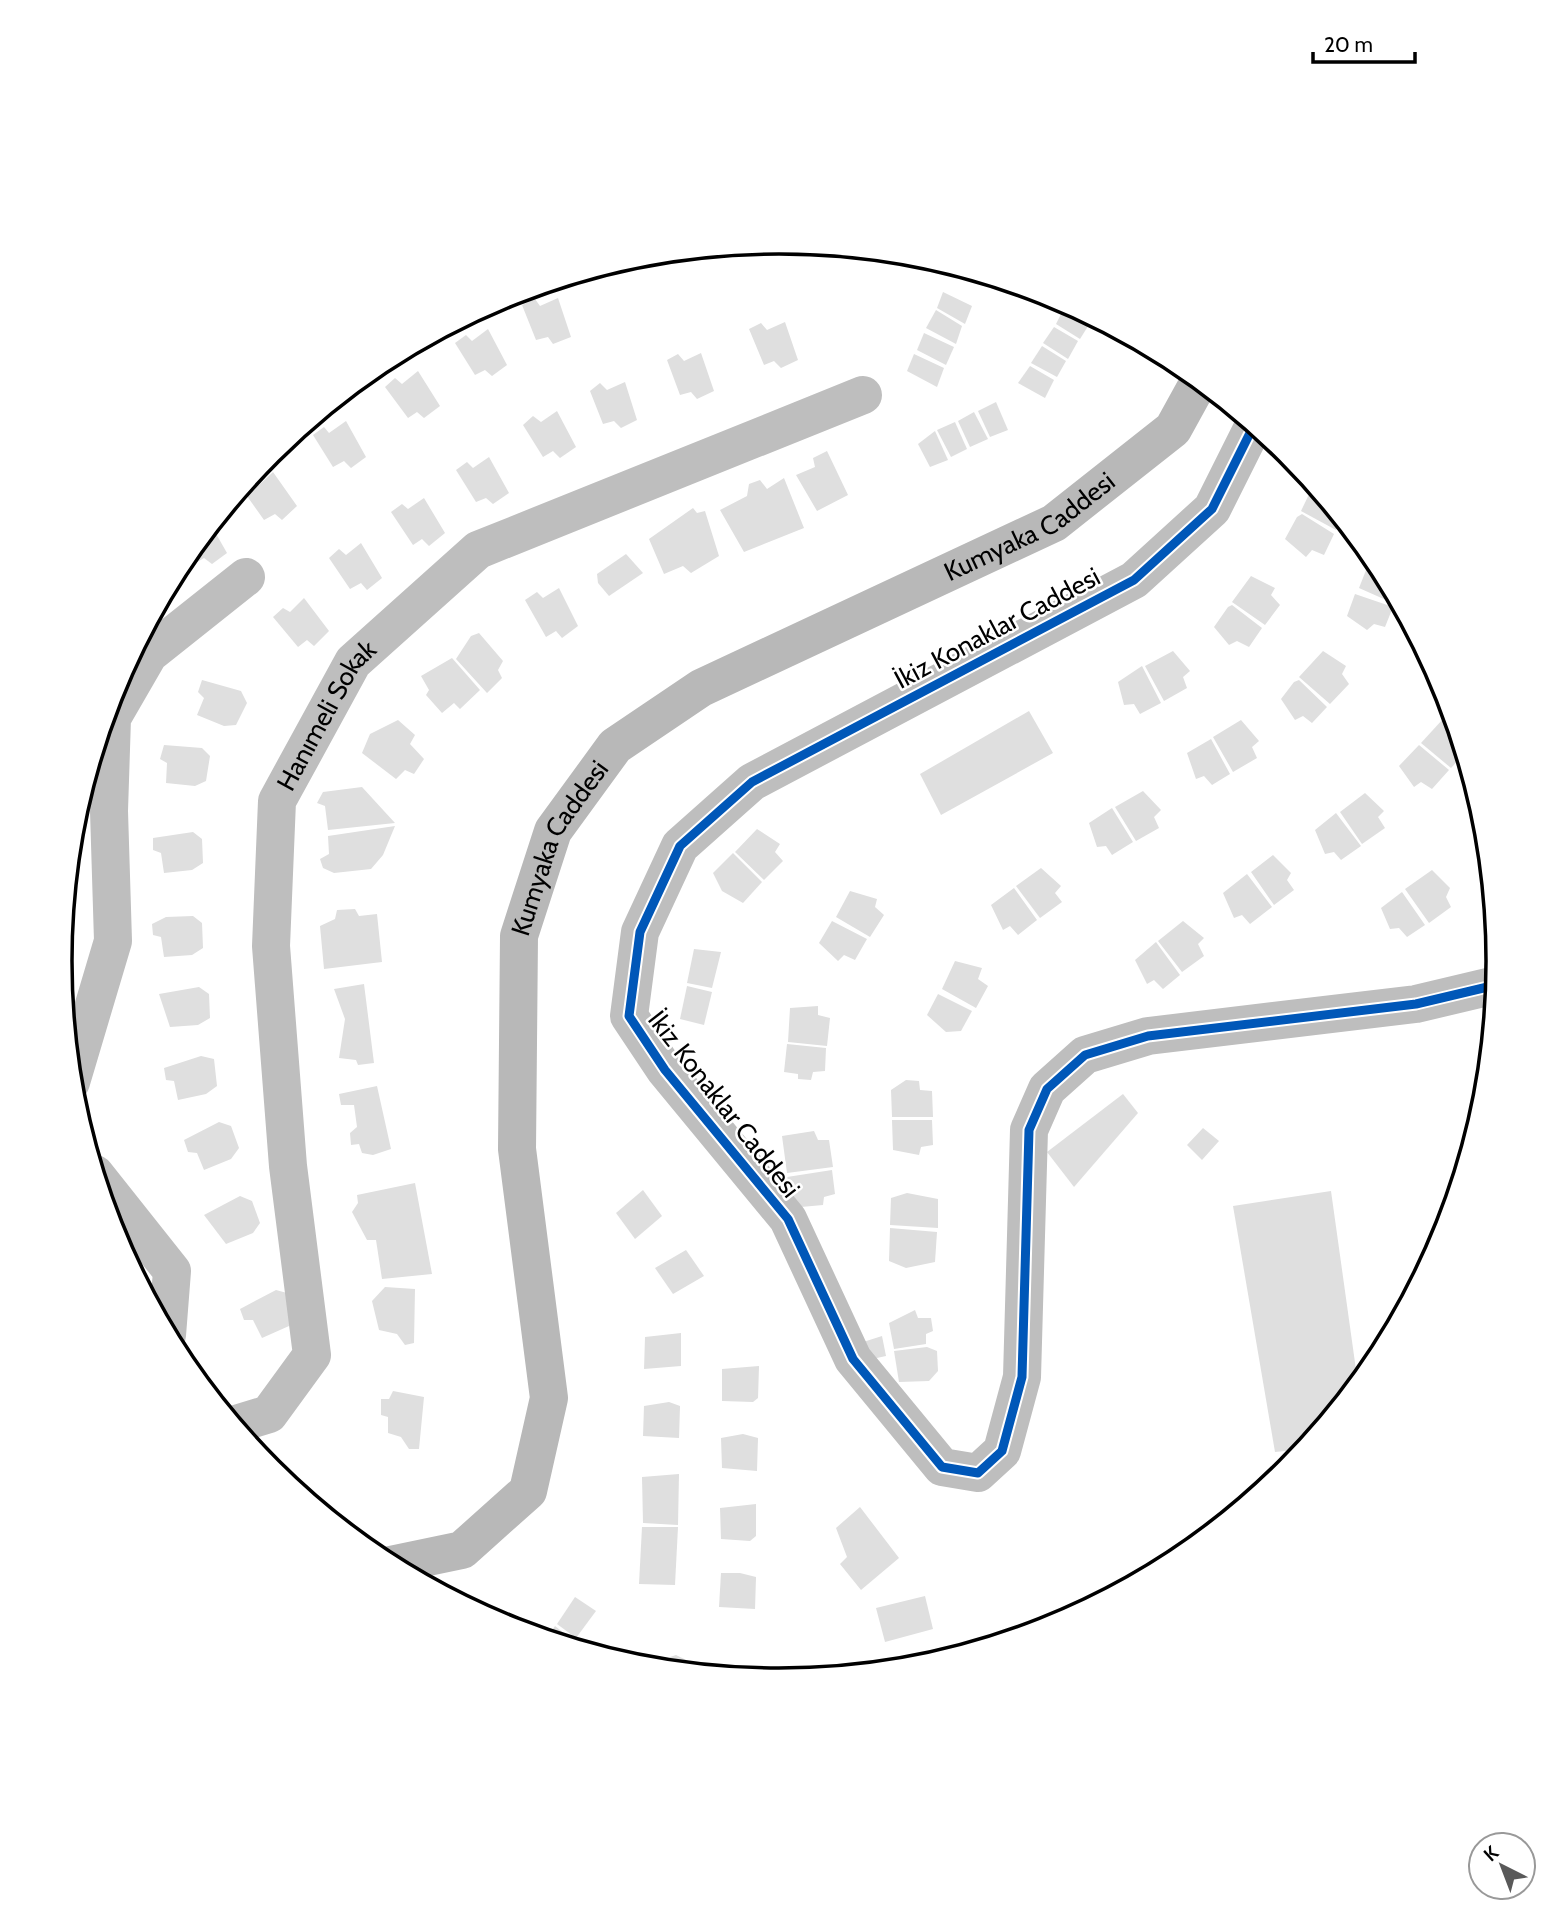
<svg xmlns="http://www.w3.org/2000/svg" width="1558" height="1922" font-family="Cabin,sans-serif">
<style>
.building{fill:#dfdfdf}
.lines{fill:none;stroke-linecap:round;stroke-linejoin:round}
.street{stroke:#bebebe;stroke-width:38}
.secondary{stroke:#b8b8b8;stroke-width:38}
.cycleway-casing{stroke:#fff;stroke-width:13}
.cycleway{stroke:#0057b8;stroke-width:9}
.labels{text-anchor:middle;stroke-width:5;stroke-linejoin:round;paint-order:stroke}
.street-label{font-size:26px;fill:#000;stroke:#fff}
.rim{fill:none;stroke:#000;stroke-width:3.5}
</style>
<rect width="100%" height="100%" fill="#fff"/>
<!-- building -->
<g class="building">
<polygon points="943,292 972,306 965,324 937,308"/>
<polygon points="558,298 571,337 553,344 548,337 536,340 522,305 535,299 540,306"/>
<polygon points="936,310 962,326 956,344 926,328"/>
<polygon points="1063,310 1090,323 1080,339 1056,324"/>
<polygon points="785,322 798,360 781,368 774,361 764,365 749,329 761,323 767,330"/>
<polygon points="1054,327 1078,341 1068,359 1043,343"/>
<polygon points="488,329 507,365 492,376 485,370 475,375 455,343 466,335 472,341"/>
<polygon points="924,333 954,347 946,365 917,350"/>
<polygon points="1042,346 1066,361 1057,377 1031,363"/>
<polygon points="701,353 714,391 697,399 691,392 680,395 667,360 678,354 684,361"/>
<polygon points="914,354 944,368 937,387 907,371"/>
<polygon points="1030,366 1054,380 1045,398 1018,383"/>
<polygon points="418,371 440,406 424,418 417,412 408,418 385,387 395,378 402,384"/>
<polygon points="625,382 637,420 621,428 614,421 603,424 590,391 600,383 607,390"/>
<polygon points="996,402 1008,430 990,437 978,411"/>
<polygon points="557,411 576,447 560,458 553,451 543,457 523,425 533,416 541,422"/>
<polygon points="974,412 988,439 970,447 958,421"/>
<polygon points="346,421 366,457 351,468 344,461 333,467 313,435 324,427 329,433"/>
<polygon points="955,422 967,449 951,457 937,430"/>
<polygon points="935,431 948,460 930,467 918,444"/>
<polygon points="827,451 848,495 817,511 796,475 815,467 813,458"/>
<polygon points="489,457 509,493 493,504 486,498 476,502 456,470 467,462 473,468"/>
<polygon points="273,472 297,506 282,520 275,514 264,520 242,489 251,480 259,485"/>
<polygon points="784,478 804,528 744,552 720,510 747,496 749,484 760,480 767,489"/>
<polygon points="1313,486 1342,519 1336,530 1301,511"/>
<polygon points="424,498 445,533 429,546 422,539 413,545 391,512 402,504 408,509"/>
<polygon points="693,508 697,513 705,511 719,556 691,573 683,566 664,574 649,539"/>
<polygon points="1302,514 1334,534 1324,555 1312,550 1306,557 1285,539 1297,517"/>
<polygon points="211,525 227,553 212,564 204,558 194,564 187,553"/>
<polygon points="361,543 382,578 367,590 361,583 350,589 329,558 339,549 346,555"/>
<polygon points="626,554 643,573 609,596 598,583 597,574"/>
<polygon points="1370,560 1377,562 1397,598 1395,604 1359,588"/>
<polygon points="1251,576 1275,588 1271,595 1280,605 1265,625 1232,602"/>
<polygon points="559,588 578,626 562,638 556,631 546,637 525,600 537,592 543,598"/>
<polygon points="1355,594 1393,607 1385,627 1374,624 1367,630 1347,616"/>
<polygon points="304,598 329,631 314,646 307,640 298,647 273,617 283,608 290,612"/>
<polygon points="1232,605 1262,628 1249,647 1237,641 1229,645 1214,627 1228,607"/>
<polygon points="479,633 503,661 498,670 502,678 487,693 456,659 471,636"/>
<polygon points="1173,651 1190,671 1183,677 1187,688 1164,701 1145,666"/>
<polygon points="1323,651 1346,666 1342,674 1349,684 1330,704 1299,677"/>
<polygon points="452,658 480,690 460,709 454,703 442,713 426,695 429,690 421,676"/>
<polygon points="1142,666 1161,703 1140,714 1134,704 1124,705 1118,682"/>
<polygon points="202,680 241,691 247,703 236,725 224,726 197,715 204,698 198,692"/>
<polygon points="1299,680 1327,707 1312,723 1303,716 1295,720 1281,699 1294,682"/>
<polygon points="1029,711 1053,753 941,815 920,774"/>
<polygon points="1443,719 1457,728 1464,754 1451,768 1421,743"/>
<polygon points="398,720 415,735 410,744 424,759 414,774 405,770 396,779 362,753 370,734"/>
<polygon points="1241,720 1259,741 1252,747 1257,758 1233,772 1213,737"/>
<polygon points="1211,739 1230,774 1212,785 1204,776 1196,779 1187,753"/>
<polygon points="164,745 202,748 210,756 206,781 195,786 166,783 167,763 160,759"/>
<polygon points="1419,745 1449,770 1432,789 1421,782 1414,787 1399,766"/>
<polygon points="362,787 395,823 328,830 325,806 317,803 323,792"/>
<polygon points="1143,791 1161,810 1154,817 1159,828 1136,841 1115,807"/>
<polygon points="1365,793 1384,811 1378,817 1385,828 1362,844 1340,812"/>
<polygon points="1112,808 1133,842 1112,855 1106,846 1097,847 1089,823"/>
<polygon points="1336,813 1361,846 1341,860 1334,852 1325,854 1315,830"/>
<polygon points="395,826 383,855 371,869 334,873 323,868 320,859 329,854 328,836"/>
<polygon points="1485,828 1488,853 1476,836"/>
<polygon points="757,829 780,844 775,852 783,861 764,880 735,852"/>
<polygon points="193,832 202,839 203,863 192,870 164,873 161,853 153,850 153,838"/>
<polygon points="733,853 762,882 743,903 722,891 713,873"/>
<polygon points="1273,855 1291,873 1287,880 1294,890 1274,905 1251,872"/>
<polygon points="1041,868 1061,886 1055,893 1062,902 1040,918 1016,886"/>
<polygon points="1432,870 1450,888 1446,897 1451,907 1429,923 1405,889"/>
<polygon points="1247,874 1272,907 1250,924 1242,915 1234,918 1223,893"/>
<polygon points="1014,888 1037,920 1018,935 1010,926 1003,930 991,905"/>
<polygon points="850,891 877,899 875,907 884,915 870,937 836,917"/>
<polygon points="1402,892 1425,925 1407,937 1399,928 1390,929 1381,908"/>
<polygon points="355,909 359,916 377,914 382,962 324,969 320,926 335,919 337,910"/>
<polygon points="193,916 202,923 203,948 192,955 164,957 161,937 153,935 152,924 166,917"/>
<polygon points="832,921 867,939 855,960 844,955 838,961 819,943"/>
<polygon points="1183,921 1204,938 1198,944 1204,956 1182,972 1158,941"/>
<polygon points="1156,942 1180,975 1163,989 1154,980 1147,984 1135,960"/>
<polygon points="694,949 721,952 712,988 687,983"/>
<polygon points="955,961 982,968 978,979 988,986 976,1008 942,989"/>
<polygon points="364,984 374,1063 358,1065 356,1060 339,1058 345,1019 334,989"/>
<polygon points="687,986 712,992 704,1025 680,1019"/>
<polygon points="199,987 209,994 210,1018 198,1025 170,1027 159,994"/>
<polygon points="938,994 972,1011 961,1031 946,1032 927,1015"/>
<polygon points="818,1006 818,1015 830,1018 827,1046 788,1042 790,1008"/>
<polygon points="787,1044 826,1048 825,1071 813,1072 811,1080 798,1079 798,1074 784,1072"/>
<polygon points="201,1056 214,1059 217,1086 206,1094 178,1100 174,1081 166,1080 164,1068"/>
<polygon points="906,1080 919,1081 920,1090 932,1091 933,1117 892,1117 891,1090"/>
<polygon points="377,1086 391,1149 373,1155 362,1153 359,1144 351,1145 350,1133 357,1127 354,1105 341,1105 339,1094"/>
<polygon points="1123,1094 1138,1113 1074,1187 1047,1152"/>
<polygon points="892,1120 932,1120 933,1145 921,1147 919,1155 893,1150"/>
<polygon points="219,1122 231,1126 239,1148 231,1159 204,1170 197,1153 188,1152 184,1140"/>
<polygon points="1203,1128 1219,1141 1202,1160 1187,1145"/>
<polygon points="814,1131 818,1140 829,1140 833,1167 787,1173 782,1136"/>
<polygon points="832,1170 835,1194 824,1197 823,1205 790,1208 787,1177"/>
<polygon points="415,1183 432,1274 382,1279 376,1240 367,1240 352,1212 358,1203 357,1195"/>
<polygon points="643,1190 662,1216 635,1239 616,1213"/>
<polygon points="1331,1191 1358,1384 1305,1449 1275,1452 1233,1206"/>
<polygon points="907,1193 938,1199 938,1228 890,1225 891,1198"/>
<polygon points="240,1196 252,1201 260,1223 253,1233 226,1244 204,1215"/>
<polygon points="890,1228 937,1232 935,1262 906,1268 889,1261"/>
<polygon points="686,1250 704,1276 673,1294 655,1268"/>
<polygon points="385,1287 415,1289 414,1343 405,1345 397,1334 379,1330 372,1301"/>
<polygon points="276,1290 287,1293 295,1316 289,1326 262,1338 253,1320 244,1320 240,1309"/>
<polygon points="915,1310 918,1318 931,1318 933,1331 926,1334 926,1344 894,1349 889,1323"/>
<polygon points="681,1333 681,1366 644,1369 645,1337"/>
<polygon points="882,1336 886,1356 863,1361 857,1344"/>
<polygon points="927,1347 937,1351 938,1371 929,1381 899,1382 894,1351"/>
<polygon points="759,1366 758,1398 753,1402 722,1401 722,1369"/>
<polygon points="393,1391 424,1397 419,1449 409,1449 401,1437 388,1433 388,1417 381,1415 381,1399 389,1399"/>
<polygon points="669,1402 680,1406 679,1438 643,1436 644,1406"/>
<polygon points="743,1434 758,1438 757,1471 722,1468 721,1438"/>
<polygon points="679,1474 678,1525 643,1523 642,1477"/>
<polygon points="1267,1487 1245,1505 1243,1492"/>
<polygon points="756,1504 756,1536 750,1541 721,1539 720,1508"/>
<polygon points="860,1507 899,1558 861,1590 840,1564 847,1557 836,1528"/>
<polygon points="642,1527 678,1527 675,1585 639,1584"/>
<polygon points="721,1573 740,1573 756,1577 755,1609 719,1607"/>
<polygon points="925,1596 933,1629 885,1642 876,1608"/>
<polygon points="575,1597 596,1611 576,1638 557,1624"/>
<polygon points="555,1626 574,1641 570,1646 546,1639"/>
<polygon points="1024,1631 1025,1635 973,1650 972,1642"/>
<polygon points="676,1655 715,1674 714,1674 665,1669 670,1657"/>
</g>
<g class="lines">
<!-- street -->
<g class="street">
<polyline points="1254,425 1212,509 1134,580 752,782 680,846 640,932 629,1016 665,1070 788,1219 853,1359 942,1467 978,1473 1002,1451 1022,1377 1029,1130 1047,1089 1085,1055 1148,1036 1416,1004 1496,985"/>
<polyline points="71,1082 113,941 109,811 112,718 149,654 246,577"/>
<polyline points="95,1174 172,1271 167,1335"/>
<path id="s1" d="M233,1425L269,1414L312,1355L288,1166L271,946L277,801L353,662L478,550L863,395"/>
</g>
<!-- secondary -->
<path class="secondary" id="s2" d="M390,1565L462,1550L528,1491L549,1398L517,1149L519,936L553,831L615,746L701,688L1054,523L1173,429L1200,380"/>
<defs>
<polyline id="cycleway" points="1254,425 1212,509 1134,580 752,782 680,846 640,932 629,1016 665,1070 788,1219 853,1359 942,1467 978,1473 1002,1451 1022,1377 1029,1130 1047,1089 1085,1055 1148,1036 1416,1004 1496,985"/>
</defs>
<!-- cycleway casing -->
<use href="#cycleway" class="cycleway-casing"/>
<!-- cycleway -->
<use href="#cycleway" class="cycleway"/>
</g>
<g class="labels">
<!-- street labels -->
<g class="street-label">
<text dy="9" stroke="none"><textPath href="#s2" startOffset="1407">Kumyaka Caddesi</textPath></text>
<text transform="translate(997 628) rotate(-28)" y="9">İkiz Konaklar Caddesi</text>
<text dy="9" stroke="none"><textPath href="#s1" startOffset="766">Hanımeli Sokak</textPath></text>
<text dy="9" stroke="none"><textPath href="#s2" startOffset="819">Kumyaka Caddesi</textPath></text>
<text transform="translate(724 1104) rotate(52)" y="9">İkiz Konaklar Caddesi</text>
</g>
</g>
<!-- crop -->
<path d="M0 0H1558V1922H0ZM72 961a707 707 0 1 1 1414 0a707 707 0 1 1-1414 0Z" fill="#fff" fill-rule="evenodd"/>
<path class="rim" d="M72 961a707 707 0 1 1 1414 0a707 707 0 1 1-1414 0Z"/>
<!-- north arrow -->
<g transform="translate(1502 1866) rotate(318)"><circle r="33" fill="#ffffff" stroke="#999999" stroke-width="2"/>
<path d="M0-5L12 26L0 18L-12 26Z" fill="#595959"/>
<text y="-10" font-size="19" font-weight="bold" text-anchor="middle" fill="#000000">K</text>
</g>
<!-- scale -->
<path d="M1313 52v10h102v-10" fill="none" stroke="#000000" stroke-width="3.5"/>
<text x="1324" y="52" font-size="21" fill="#000000" stroke="#ffffff" stroke-width="5" paint-order="stroke">20 m</text>
</svg>
